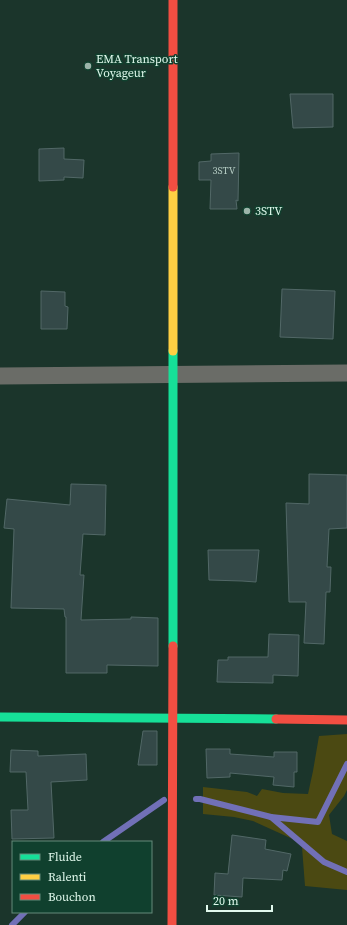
<svg xmlns="http://www.w3.org/2000/svg" width="347" height="925" font-family="'Source Serif 4',serif">
<style>
.green{fill:#4b4912}
.lines{fill:none;stroke-linecap:round;stroke-linejoin:round}
.stream{stroke:#7170b7;stroke-width:6}
.building{fill:#344948;stroke:#526867}
.street{stroke:#6a6c67;stroke-width:17}
.fast{stroke:#16e098;stroke-width:9}
.slow{stroke:#ffcf43;stroke-width:9}
.jam{stroke:#f24e42;stroke-width:9}
.poi-dot{fill:#9cb4a9;stroke:#10402e;stroke-width:1.5}
.labels{text-anchor:middle;stroke-width:3;stroke-linejoin:round;paint-order:stroke}
.number-label{font-size:10px;fill:#b6cdc4}
.poi-label{font-size:12px;fill:#e1f9ed;stroke:#10402e;text-anchor:start}
</style>
<rect width="100%" height="100%" fill="#1b352b"/>
<!-- green -->
<polygon class="green" points="347,734 347,790 344,796 329,815 332,834 347,841 347,890 305,886 302,847 297,841 253,821 234,817 203,814 203,787 247,792 257,796 262,789 283,793 308,794 313,771 319,736"/>
<g class="lines">
<!-- stream -->
<g class="stream">
<polyline points="196,799 200,799 271,817 324,862 347,872"/>
<polyline points="271,817 318,822 347,764"/>
<polyline points="103,842 164,800"/>
<polyline points="12,925 25,912"/>
</g>
</g>
<!-- building -->
<g class="building">
<polygon points="290,94 333,94 333,127 293,128"/>
<polygon points="64,148 64,159 84,160 83,178 64,177 64,180 39,181 39,149"/>
<polygon points="239,153 238,201 236,200 237,209 210,209 211,180 199,180 199,162 211,161 211,154"/>
<polygon points="282,289 335,291 333,339 280,337"/>
<polygon points="41,291 65,292 65,306 68,307 67,329 41,329"/>
<polygon points="309,474 347,475 347,528 329,529 327,567 331,567 330,592 326,592 324,644 304,643 306,602 289,602 286,503 309,504"/>
<polygon points="71,484 106,485 105,535 83,534 80,575 84,575 81,620 131,619 131,617 158,618 158,666 107,665 107,673 66,673 66,617 65,617 64,609 11,608 14,529 4,528 7,499 70,505"/>
<polygon points="208,550 259,550 256,582 242,581 209,580"/>
<polygon points="269,634 299,635 298,676 273,675 273,683 217,682 218,660 228,660 228,657 268,657"/>
<polygon points="143,731 157,731 157,765 138,765"/>
<polygon points="206,749 230,749 230,754 274,757 274,752 297,752 297,772 294,772 294,787 273,785 274,777 230,773 230,777 207,778"/>
<polygon points="11,750 38,751 38,756 86,754 87,780 51,782 54,838 12,839 11,810 28,810 26,772 10,772"/>
<polygon points="232,835 266,840 265,849 291,854 287,871 283,870 282,880 243,878 242,897 214,895 215,873 228,874"/>
</g>
<g class="lines">
<!-- street -->
<polyline class="street" points="0,376 347,373"/>
<!-- fast -->
<g class="fast">
<polyline points="173,351 173,646"/>
<polyline points="0,717 276,719"/>
</g>
<!-- slow -->
<polyline class="slow" points="173,187 173,351"/>
<!-- jam -->
<g class="jam">
<polyline points="173,0 173,187"/>
<polyline points="276,719 347,720"/>
<polyline points="172,925 173,646"/>
</g>
</g>
<!-- markers -->
<g class="poi-dot">
<circle cx="88" cy="66" r="4"/>
<circle cx="247" cy="211" r="4"/>
</g>
<g class="labels">
<!-- number labels -->
<g class="number-label">
<text x="224" y="174">3STV</text>
</g>
<!-- poi labels -->
<g class="poi-label">
<text x="96" y="63">EMA Transport<tspan x="96" dy="14">Voyageur</tspan></text>
<text x="255" y="215">3STV</text>
</g>
</g>
<!-- legend -->
<rect x="12" y="841" width="140" height="72" fill="#10402e" stroke="#648a7a"/>
<rect x="20" y="854" width="20" height="6" fill="#16e098" stroke="#648a7a"/>
<text x="48" y="861" font-size="12" fill="#e1f9ed">Fluide</text>
<rect x="20" y="874" width="20" height="6" fill="#ffcf43" stroke="#648a7a"/>
<text x="48" y="881" font-size="12" fill="#e1f9ed">Ralenti</text>
<rect x="20" y="894" width="20" height="6" fill="#f24e42" stroke="#648a7a"/>
<text x="48" y="901" font-size="12" fill="#e1f9ed">Bouchon</text>
<!-- scale -->
<path d="M207 905v6h65v-6" fill="none" stroke="#e1f9ed" stroke-width="2"/>
<text x="213" y="905" font-size="12" fill="#e1f9ed" stroke="#10402e" stroke-width="3" paint-order="stroke">20 m</text>
</svg>
